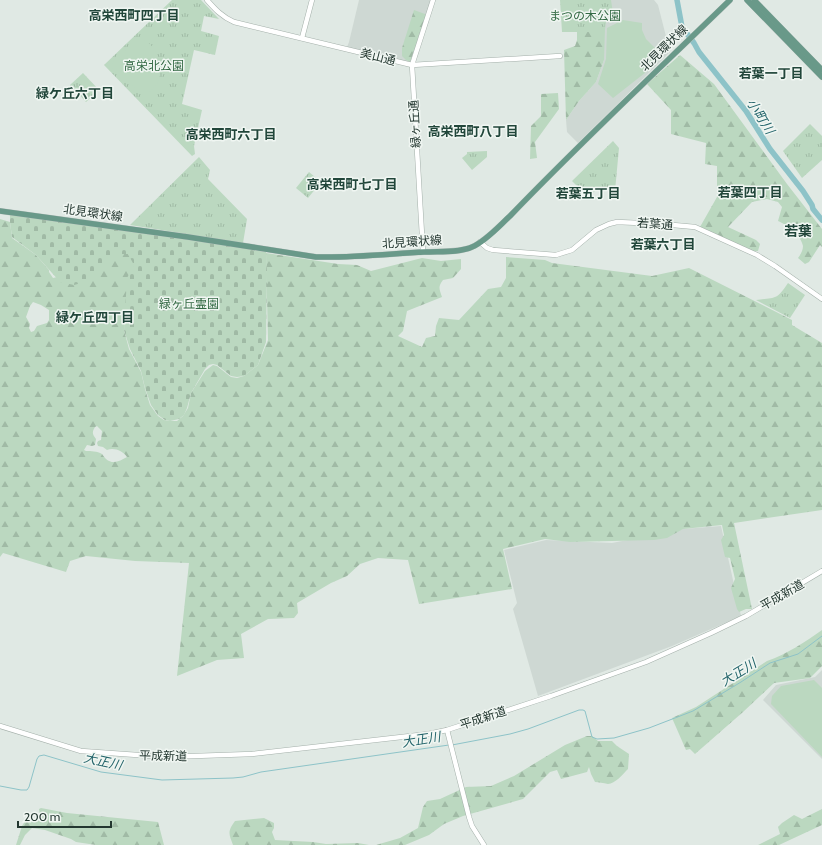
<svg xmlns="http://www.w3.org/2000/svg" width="822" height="845" font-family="Cabin,'Noto Sans JP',sans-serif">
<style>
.built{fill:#ced8d3}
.forest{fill:url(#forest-firs);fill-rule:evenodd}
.cemetery{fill:url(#cemetery-stones)}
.park{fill:url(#park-tufts)}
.pitch{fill:#bbd8c0}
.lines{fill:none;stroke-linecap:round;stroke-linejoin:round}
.stream{stroke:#8dc3c8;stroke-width:1}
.river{stroke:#8dc3c8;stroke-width:5.5}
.minor-casing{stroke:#a4b0aa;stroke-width:5.5}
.major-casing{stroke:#bdc3c1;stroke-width:6}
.minor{stroke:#fff;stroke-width:4.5}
.major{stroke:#699989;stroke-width:5.5}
.labels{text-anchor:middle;stroke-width:3;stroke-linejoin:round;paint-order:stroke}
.park-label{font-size:12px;fill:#326943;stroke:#f0f6f2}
.street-label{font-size:12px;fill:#233730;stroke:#f0f6f2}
.neighbourhood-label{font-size:13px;font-weight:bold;fill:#21463a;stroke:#f0f6f2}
.water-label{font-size:13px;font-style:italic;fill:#24656b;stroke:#f0f6f2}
.quarter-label{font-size:14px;font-weight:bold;fill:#21463a;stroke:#f0f6f2}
</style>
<defs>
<pattern id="forest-firs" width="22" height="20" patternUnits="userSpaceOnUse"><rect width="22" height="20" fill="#bbd8c0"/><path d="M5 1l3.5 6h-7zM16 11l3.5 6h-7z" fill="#a0baa5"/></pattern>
<pattern id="cemetery-stones" width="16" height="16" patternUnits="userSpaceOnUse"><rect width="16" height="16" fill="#bbd8c0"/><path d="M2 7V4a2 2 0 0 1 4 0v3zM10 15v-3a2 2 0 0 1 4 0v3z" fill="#a0baa5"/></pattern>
<pattern id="park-tufts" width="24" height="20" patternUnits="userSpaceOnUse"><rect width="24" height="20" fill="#bbd8c0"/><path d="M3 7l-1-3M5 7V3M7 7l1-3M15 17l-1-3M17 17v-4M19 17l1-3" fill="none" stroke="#a0baa5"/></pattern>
</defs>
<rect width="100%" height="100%" fill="#e0e9e4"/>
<!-- built -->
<g class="built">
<polygon points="359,0 433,0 412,65 346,50 349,42"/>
<polygon points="610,0 654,0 658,5 670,52 578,143 567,132 566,120 579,101 596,82 604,60 604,16 610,17"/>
<polygon points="721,526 741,616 672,646 538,696 513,609 517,603 504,550 546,540 612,543 683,529"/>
<polygon points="822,670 822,759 763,700 776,685 815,677"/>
</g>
<!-- forest -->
<g class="forest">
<polygon points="583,0 611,0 613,13 607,17 605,29 604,60 596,82 579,101 566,120 564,50 575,46 577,40 577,32"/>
<polygon points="414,10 425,14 425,18 410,62 406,60 402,56 402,48"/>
<path d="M680,55L714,84L787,184L822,229V247L820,245L809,262L805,264L798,258C801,254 803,250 803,246C801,235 787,225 778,221L782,207L778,202L767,199L752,202L728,227L756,240L760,244L758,251H753L700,227L717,197V166L705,164L706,143L671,134V110L647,84Z"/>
<polygon points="558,93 559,109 535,142 537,158 530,159 531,126 541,116 541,94"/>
<path d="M0,219L10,222L12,238L36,255L49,270V272L53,278L57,277L117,253L130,252L165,265L129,289L124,330L129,349L141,372L145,389L150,405L158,416L164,420L169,421H177L183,416L188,408L191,393L205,371L213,365L217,366L231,377L237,378L244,376L258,365L268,340L266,253L338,264L357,265L371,271L422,258L441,261L461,259V269L453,278L443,280C438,287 439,288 442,297L407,311L403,331L398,336L422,347L426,338L435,336L436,326L439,318L459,320L488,289L501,287L506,278V257L545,260L552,263L652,276L689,268L792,320V325L822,343V510L734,523L752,609H746L739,612L737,609L731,588L735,579L730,558L725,557L721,540L724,535L722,525L683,529L667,538L654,540L570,542L545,539L503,549L512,589L419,604L408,560L378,558L360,564L347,576L331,583L297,603L298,613L294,618L268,619L241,634L244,658L217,660L177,676L189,563L135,561L86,556L70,561L66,572L3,553L0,557ZM33,302L41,305L49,310V320L47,323L37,326L34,331L31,332L29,328L30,324L26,317L30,306ZM97,426L102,431L101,440L98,441L97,443L98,446L103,447L107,450C114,447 123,451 127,457C120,461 113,465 106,459C104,457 103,455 102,454C97,451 91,451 86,451L84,450L87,445L92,446L95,445L96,439C92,434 92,432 95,427Z"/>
<path d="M822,630V666L810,678L774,683L743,712L695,754L690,749L686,750L672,718L696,707L767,661C787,654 805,642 822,630Z"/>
<path d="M587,736H592L598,741H612L617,746L629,754L628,769C623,774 615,784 608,784C603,783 599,782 595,782L591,774L589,767L587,772L561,779L557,770L550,772L523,799L463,816L444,824L429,835L405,845H376L400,838L418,828L423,807L427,801L440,799L466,787L491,786L514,776L565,745Z"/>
<polygon points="41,808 67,813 158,822 164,845 96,845 76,842 71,839 45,830 32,828 25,835 20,845 16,845 22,826 27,818 31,820 40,817 39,809"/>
<polygon points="822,809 822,825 779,845 758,845 780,834 778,827 782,823 794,815 802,819"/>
<path d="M264,818L274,823V828L272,832L275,840L313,842L326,844L358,843L369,845H233C229,834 227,832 235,821Z"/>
</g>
<!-- cemetery -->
<polygon class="cemetery" points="10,215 207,242 266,252 267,274 266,342 258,365 244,376 237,377 231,376 217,365 213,364 209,365 205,369 191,393 187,408 184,415 179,419 170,421 165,420 158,415 151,405 145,388 141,371 130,349 124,330 127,278 134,265 128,254 117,254 89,281 74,285 60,282 36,255 12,237 10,222"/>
<!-- park -->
<g class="park">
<polygon points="172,0 201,0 219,19 204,16 201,31 219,36 215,55 194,50 182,104 202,110 194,146 195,154 192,156 104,65"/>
<polygon points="560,0 610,0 610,17 604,16 605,29 598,32 562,32"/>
<polygon points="83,73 99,90 86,102 70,85"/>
<polygon points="810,124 822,136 822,160 802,178 783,151"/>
<polygon points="613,141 619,148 615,191 596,190 588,197 572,181"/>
<polygon points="487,151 487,157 472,170 462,158 467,154 467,152"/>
<polygon points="199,157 210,170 208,179 247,219 243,243 130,225"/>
<polygon points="309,172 321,182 308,198 296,188"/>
<path d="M788,283L805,295L790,318L756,300C776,297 776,301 788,283Z"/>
</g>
<!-- pitch -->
<g class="pitch">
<polygon points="623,20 642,23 642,30 646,39 662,55 655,65 613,98 598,84 606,59 607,28"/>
<path d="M139,37C153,43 160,55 160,70C160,74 159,78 158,82C155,87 149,92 145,96L113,70C112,66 111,64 114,61Z"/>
<polygon points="814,680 822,688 822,757 771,704 772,696 781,686"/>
</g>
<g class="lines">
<!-- stream -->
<g class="stream">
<polyline points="452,745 510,734 528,729 579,710 583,710 585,711 592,737 597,739 614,738 649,728 693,711 741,682 770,663 798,654 822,636"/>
<polyline points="0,786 21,790 27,790 29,787 37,759 39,756 44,755 101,772 162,780 233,778 243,777 261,772 449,745"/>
</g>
<!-- river -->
<polyline class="river" points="677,0 682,27 694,43 699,52 746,111 770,149 803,191 812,205 813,209 822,220"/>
<defs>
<g id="minor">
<path d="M207,0C215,9 222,17 234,22L412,65L560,56"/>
<polyline points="302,38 312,0"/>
<polyline points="480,242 487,248 493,250 556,255 572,250 596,230 609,224 617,222 662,224 695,227 757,255 775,266 822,299"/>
<polyline points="423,252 412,65 433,0"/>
<polyline points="0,726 81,751 95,752 166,757 252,754 428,734 447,730 551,696 646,662 711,633 746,616 822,571"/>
<polyline points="447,730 469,817 472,826 484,845"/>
</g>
<g id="major">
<polyline points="747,0 822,77"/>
<polyline points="754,0 822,70"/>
<path d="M0,211L188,237L316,257C352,258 388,254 424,252C438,251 459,253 472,247C486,241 499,226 510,216C581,142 656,72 730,0"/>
</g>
</defs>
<!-- minor casing -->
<use href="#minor" class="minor-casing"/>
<!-- major casing -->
<use href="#major" class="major-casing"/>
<!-- minor -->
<use href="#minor" class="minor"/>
<!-- major -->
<use href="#major" class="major"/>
</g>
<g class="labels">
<!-- park labels -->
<g class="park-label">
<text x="585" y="20">まつの木公園</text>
<text x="154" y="70">高栄北公園</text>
<text x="189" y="308">緑ヶ丘霊園</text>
</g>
<!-- street labels -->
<g class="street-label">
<text transform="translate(664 48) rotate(-44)" y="4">北見環状線</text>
<text transform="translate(378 57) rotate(14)" y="4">美山通</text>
<text transform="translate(415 124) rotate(-93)" y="4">緑ヶ丘通</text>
<text transform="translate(93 213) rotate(8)" y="4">北見環状線</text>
<text transform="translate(655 224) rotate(4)" y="4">若葉通</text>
<text transform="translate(412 242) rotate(-4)" y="4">北見環状線</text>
<text transform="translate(782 595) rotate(-30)" y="4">平成新道</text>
<text transform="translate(483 718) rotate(-18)" y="4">平成新道</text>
<text transform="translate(163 756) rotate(1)" y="4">平成新道</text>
</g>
<!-- neighbourhood labels -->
<g class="neighbourhood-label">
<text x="134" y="20">高栄西町四丁目</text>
<text x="771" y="78">若葉一丁目</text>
<text x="75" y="98">緑ケ丘六丁目</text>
<text x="473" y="136">高栄西町八丁目</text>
<text x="231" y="139">高栄西町六丁目</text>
<text x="352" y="189">高栄西町七丁目</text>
<text x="750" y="197">若葉四丁目</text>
<text x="588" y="198">若葉五丁目</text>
<text x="663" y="249">若葉六丁目</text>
<text x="95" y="322">緑ケ丘四丁目</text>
</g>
<!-- water labels -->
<g class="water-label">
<text transform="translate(761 116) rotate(57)" y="5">小町川</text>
<text transform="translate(738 672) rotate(-32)" y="5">大正川</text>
<text transform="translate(421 739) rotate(-9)" y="5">大正川</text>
<text transform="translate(103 761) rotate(12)" y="5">大正川</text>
</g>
<!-- quarter labels -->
<g class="quarter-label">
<text x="798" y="236">若葉</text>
</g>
</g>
<!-- scale -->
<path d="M18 821v6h93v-6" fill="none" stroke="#233730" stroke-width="2"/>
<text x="24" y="821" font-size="12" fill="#233730" stroke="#f0f6f2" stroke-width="3" paint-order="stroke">200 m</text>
</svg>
